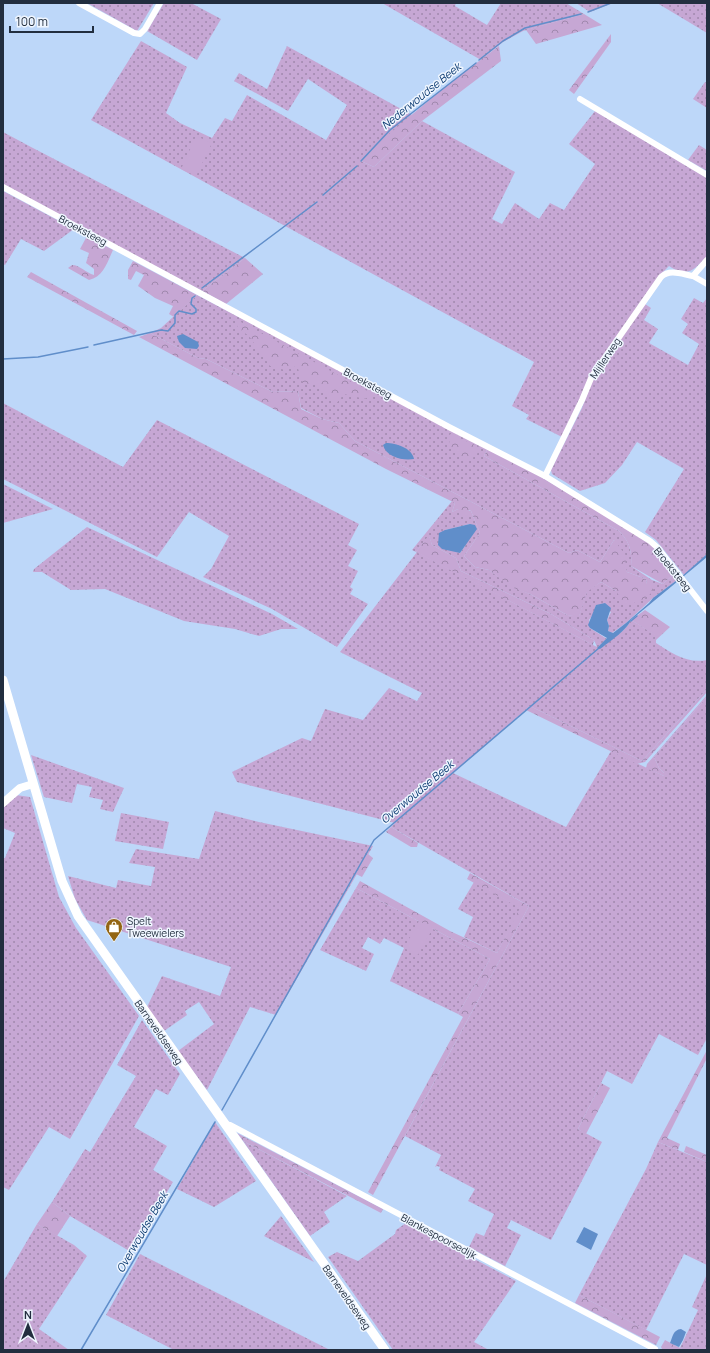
<svg xmlns="http://www.w3.org/2000/svg" width="710" height="1353" font-family="Manrope,sans-serif">
<style>
.grass{fill:url(#grass-dots);fill-rule:evenodd}
.forest{fill:url(#forest-crowns)}
.green{fill:#c6a7d4}
.water{fill:#608eca}
.lines{fill:none;stroke-linecap:round;stroke-linejoin:round}
.stream{stroke:#608eca;stroke-width:1.5}
.minor{stroke:#fff;stroke-width:6}
.tertiary{stroke:#fff;stroke-width:8}
.secondary{stroke:#fff;stroke-width:9}
.labels{text-anchor:middle;stroke-width:3;stroke-linejoin:round;paint-order:stroke}
.street-label{font-size:10px;fill:#222e3f;stroke:#eff6ff}
.poi-label{font-size:10px;fill:#222e3f;stroke:#eff6ff;text-anchor:start}
.water-label{font-size:11px;font-style:italic;fill:#0c3b72;stroke:#eff6ff}
</style>
<defs>
<pattern id="grass-dots" width="8" height="8" patternUnits="userSpaceOnUse"><rect width="8" height="8" fill="#c6a7d4"/><path d="M2 2h.1M6 6h.1" fill="none" stroke="#a088ad" stroke-width="1.8" stroke-linecap="round"/></pattern>
<pattern id="forest-crowns" width="20" height="18" patternUnits="userSpaceOnUse"><rect width="20" height="18" fill="#c6a7d4"/><path d="M2 6a3 3 0 1 1 6 0M12 15a3 3 0 1 1 6 0" fill="none" stroke="#a088ad"/></pattern>
</defs>
<rect width="100%" height="100%" fill="#bdd7f9"/>
<!-- grass -->
<g class="grass">
<polygon points="87,3 154,3 137,31"/>
<polygon points="164,3 191,3 221,19 197,60 147,31"/>
<polygon points="382,3 456,3 455,6 487,25 501,3 566,3 584,14 523,31 503,42 481,60"/>
<polygon points="576,3 613,3 590,12"/>
<polygon points="657,3 707,3 707,33"/>
<path d="M141,41L187,67L166,113L180,123L212,138L225,118L232,121L247,95L326,140L347,105L308,79L288,111L234,81L239,73L267,89L287,46L412,115L361,161L374,167L422,121L515,172L492,219L502,224L515,203L539,219L550,203L564,210L595,164L569,144L595,111L707,178V256C694,270 688,278 669,266L661,274L589,376L585,388L562,437L526,419L529,415L512,406L534,362L91,120Z"/>
<polygon points="705,82 707,83 707,108 693,99"/>
<polygon points="3,132 31,147 245,258 202,291 3,185"/>
<polygon points="699,145 707,150 707,171 688,160"/>
<polygon points="3,191 74,229 44,251 21,239 5,265 3,264"/>
<path d="M197,295L488,448L484,456L619,531C630,542 632,551 631,566L652,580L663,584L675,573L681,577L653,598L626,623L612,633L608,631L609,626L607,620L611,612L596,605L594,613L589,620L590,628L607,639L598,647C609,642 626,631 631,620L656,635V643C672,653 687,664 707,660V689L642,761L530,706L453,773L566,827L611,751L664,776V773L659,768L654,757L707,697V1038L698,1055L659,1034L632,1084L607,1071L578,1129L602,1142L551,1240L511,1220L507,1228L521,1235L505,1266L469,1247L476,1233L484,1236L494,1214L468,1201L475,1189L439,1170L440,1167L437,1166L435,1167L441,1155L405,1136L529,906L391,827L395,823L237,782L232,772L302,738L311,741L325,709L363,720L389,688L417,701L422,693L340,652L417,552L597,647L594,640L551,614L461,571L456,558L432,545L429,536L416,552L412,550L452,501L455,503L452,512L458,509L471,511L480,533L464,556L475,567L489,570L511,586L532,595L567,615L579,616L587,591L601,582L616,591L647,584L646,579L627,572L614,540L600,562L577,550L569,553L355,441L339,423L322,419L301,408L298,391L273,392L206,359L198,358L150,333L161,328ZM470,524L465,546L460,553L445,530Z"/>
<polygon points="694,298 703,303 707,298 707,554 684,575 656,540 645,532 684,469 637,442 622,465 605,483 580,491 552,474 551,470 582,408 595,373 645,304 651,308 644,320 658,329 649,343 688,365 699,344 682,333 688,324 681,319"/>
<polygon points="3,403 123,467 157,420 359,524 348,545 357,550 348,566 358,571 350,587 353,589 350,594 368,604 337,647 272,609 203,577 211,569 229,536 189,512 157,557 3,479"/>
<polygon points="3,484 53,509 3,523"/>
<polygon points="87,527 272,614 298,629 281,629 259,636 235,629 184,621 105,589 71,590 42,572 33,572 34,569"/>
<polygon points="31,755 124,788 113,812 100,809 103,800 89,797 92,787 77,784 72,803 44,797"/>
<polygon points="16,795 30,797 59,897 76,928 139,1016 70,1139 49,1127 9,1190 3,1187 3,858 5,858 15,833 3,828 3,808"/>
<polygon points="215,811 259,822 373,846 276,1015 250,1007 207,1090 178,1051 214,1024 199,1002 185,1011 187,1015 164,1031 147,1007 162,976 220,996 231,967 87,920 75,899 68,876 116,888 118,880 151,886 155,867 129,863 136,849 199,859"/>
<polygon points="121,813 169,822 163,849 115,841"/>
<polygon points="474,882 521,908 497,953 464,937 473,917 458,909"/>
<polygon points="356,888 490,959 458,1014 390,981 404,948 384,938 380,944 368,937 362,948 374,954 366,971 320,950"/>
<polygon points="142,1020 180,1074 168,1095 156,1089 134,1127 167,1146 153,1170 173,1182 131,1252 70,1216 52,1202 85,1149 90,1152 136,1076 117,1065"/>
<polygon points="215,1122 256,1181 214,1207 177,1189"/>
<polygon points="243,1141 347,1196 324,1212 330,1222 310,1236"/>
<polygon points="658,1142 707,1162 707,1265 684,1254 646,1330 579,1295 646,1169"/>
<polygon points="281,1216 314,1262 264,1236"/>
<polygon points="406,1223 516,1281 474,1342 489,1350 393,1350 328,1257 337,1252 358,1261 395,1234 396,1230"/>
<polygon points="37,1224 74,1245 87,1256 39,1329 69,1350 3,1350 3,1282"/>
<polygon points="140,1254 330,1350 174,1350 106,1315"/>
<polygon points="707,1274 707,1350 684,1350 680,1348 698,1310 692,1307"/>
</g>
<!-- forest -->
<g class="forest">
<polygon points="584,14 602,25 536,44 526,30"/>
<polygon points="611,34 611,42 574,94 569,90"/>
<polygon points="499,46 501,61 422,121 374,167 361,161 383,139 446,86"/>
<path d="M87,236L113,250C107,263 103,277 89,280L68,268L72,265C80,265 86,273 94,275V269L86,263L89,253L80,249Z"/>
<polygon points="245,258 263,274 226,304 202,291"/>
<polygon points="133,261 197,295 174,317 169,314 173,306 155,298 138,286 144,275 136,271 131,280 128,279 128,270"/>
<polygon points="31,272 137,331 134,335 27,277"/>
<polygon points="239,321 373,394 365,399 344,394 335,405 320,386 303,383 297,366 285,370 270,366 249,336 238,328 236,322"/>
<path d="M150,333L198,358L206,359L273,392L298,391L301,409L322,419L339,423L355,441L569,553L577,550L600,562L614,540L627,557L625,564L627,572L646,579L647,584H652L653,591C646,600 636,603 625,605L616,591L601,582L587,592L579,617L567,615L532,595L511,587L489,570L475,567L464,556L480,533L471,511L469,510L467,516L462,514L458,509L452,512L455,503L386,469L139,337Z"/>
<polygon points="450,434 482,448 474,457 464,460 449,446"/>
<path d="M488,448L518,463L651,543L675,573L663,584L631,566C632,551 630,542 619,531L484,456Z"/>
<polygon points="429,535 432,545 456,558 461,571 551,614 594,640 593,645 416,552"/>
<polygon points="645,610 670,627 656,640 655,635 631,620"/>
<polygon points="707,689 707,692 645,762 637,764 526,710 530,706 642,761"/>
<polygon points="707,695 707,697 654,757 659,768 664,773 664,776 646,768 647,764"/>
<polygon points="391,827 418,843 417,847 411,847 386,832"/>
<polygon points="368,854 373,858 362,877 356,874"/>
<polygon points="470,873 529,906 373,1195 368,1192 463,1017 458,1014 490,959 356,888 360,881 450,931 497,953 520,908 467,879"/>
<polygon points="707,1050 707,1058 667,1138 680,1144 678,1150 658,1142"/>
<polygon points="601,1083 610,1088 586,1134 578,1129"/>
<polygon points="237,1133 383,1209 381,1213 243,1141"/>
<polygon points="686,1146 707,1155 707,1162 684,1152"/>
<polygon points="52,1202 70,1216 57,1236 37,1224"/>
<polygon points="579,1295 660,1337 656,1345 575,1303"/>
<polygon points="665,1340 684,1350 662,1349 661,1347"/>
</g>
<!-- green -->
<g class="green">
<polygon points="196,136 212,143 196,176 181,169"/>
<polygon points="419,921 433,928 418,955 404,948"/>
</g>
<!-- water -->
<g class="water">
<polygon points="183,334 198,342 199,346 197,349 185,348 179,342 177,336"/>
<path d="M386,443C396,443 412,448 414,459C403,461 386,457 383,445Z"/>
<polygon points="470,524 475,525 477,529 460,553 442,549 438,545 439,533 445,530"/>
<path d="M707,554V557L631,620C627,630 609,642 600,649L597,648L607,638L590,628L588,625L596,605L605,603L611,608L607,620L609,626L608,631L613,633L626,623L649,603L653,598L681,577Z"/>
<polygon points="584,1227 598,1234 591,1250 576,1242"/>
<path d="M681,1329L686,1332L683,1340L679,1347L670,1343C673,1336 673,1330 681,1329Z"/>
</g>
<g class="lines">
<!-- stream -->
<g class="stream">
<polyline points="588,12 611,3"/>
<polyline points="479,60 503,41 525,28 581,14"/>
<polyline points="361,161 390,130 476,63"/>
<polyline points="323,195 357,166"/>
<polyline points="202,288 317,202"/>
<polyline points="94,345 161,330 168,331 175,323 175,315 179,311 192,314 196,312 196,309 191,304 192,298 195,296"/>
<polyline points="3,359 38,357 88,347"/>
<polyline points="631,621 637,616"/>
<polyline points="222,1110 374,840 599,648"/>
<polyline points="81,1350 215,1122"/>
</g>
<!-- minor -->
<g class="minor">
<polyline points="79,3 134,33 140,34 145,29 160,3"/>
<polyline points="580,99 707,175"/>
<polyline points="3,187 449,427 545,476 650,541 658,548 707,611"/>
<polyline points="693,276 707,284"/>
<path d="M545,476L582,400L592,376L661,277C670,269 681,274 693,276L707,260"/>
<polyline points="224,1124 230,1125 655,1349"/>
</g>
<!-- tertiary -->
<polyline class="tertiary" points="3,803 20,788 33,784"/>
<!-- secondary -->
<polyline class="secondary" points="3,680 62,881 78,916 385,1350"/>
</g>
<!-- icons -->
<defs>
<symbol id="shop-pin" viewBox="-11 -11 22 30"><path d="M0 17L-7.5 6A9.5 9.5 0 1 1 7.5 6Z" fill="#936513" stroke="#eff6ff"/><path d="M-5-2.5h2.3a2.7 3.5 0 0 1 5.4 0H5L5.5 6h-11ZM-1.5-2.5h3a1.5 2.3 0 0 0-3 0Z" fill="#fff"/></symbol>
</defs>
<g fill-rule="evenodd">
<use href="#shop-pin" x="104" y="917" width="20" height="27"/>
</g>
<g class="labels">
<!-- street labels -->
<g class="street-label">
<text transform="translate(83 230) rotate(28)" y="4">Broeksteeg</text>
<text transform="translate(605 358) rotate(-56)" y="4">Mijllerweg</text>
<text transform="translate(368 383) rotate(28)" y="4">Broeksteeg</text>
<text transform="translate(673 569) rotate(51)" y="4">Broeksteeg</text>
<text transform="translate(159 1032) rotate(55)" y="4">Barneveldseweg</text>
<text transform="translate(439 1236) rotate(28)" y="4">Blankespoorsedijk</text>
<text transform="translate(347 1297) rotate(55)" y="4">Barneveldseweg</text>
</g>
<!-- poi labels -->
<g class="poi-label">
<text x="127" y="925">Spelt<tspan x="127" dy="12">Tweewielers</tspan></text>
</g>
<!-- water labels -->
<g class="water-label">
<text transform="translate(421 96) rotate(-39)" y="4">Nederwoudse Beek</text>
<text transform="translate(417 792) rotate(-40)" y="4">Overwoudse Beek</text>
<text transform="translate(142 1232) rotate(-60)" y="4">Overwoudse Beek</text>
</g>
</g>
<!-- border -->
<rect width="710" height="1353" fill="none" stroke="#222e3f" stroke-width="8"/>
<!-- north arrow -->
<g transform="translate(28 1325)" stroke="#eff6ff" stroke-width="3" paint-order="stroke">
<path d="M0-3L7 15L0 10L-7 15Z" fill="#222e3f"/>
<text y="-6" font-size="11" font-weight="bold" text-anchor="middle" fill="#222e3f">N</text>
</g>
<!-- scale -->
<path d="M10 26v6h83v-6" fill="none" stroke="#222e3f" stroke-width="2"/>
<text x="16" y="26" font-size="12" fill="#222e3f" stroke="#eff6ff" stroke-width="3" paint-order="stroke">100 m</text>
</svg>
